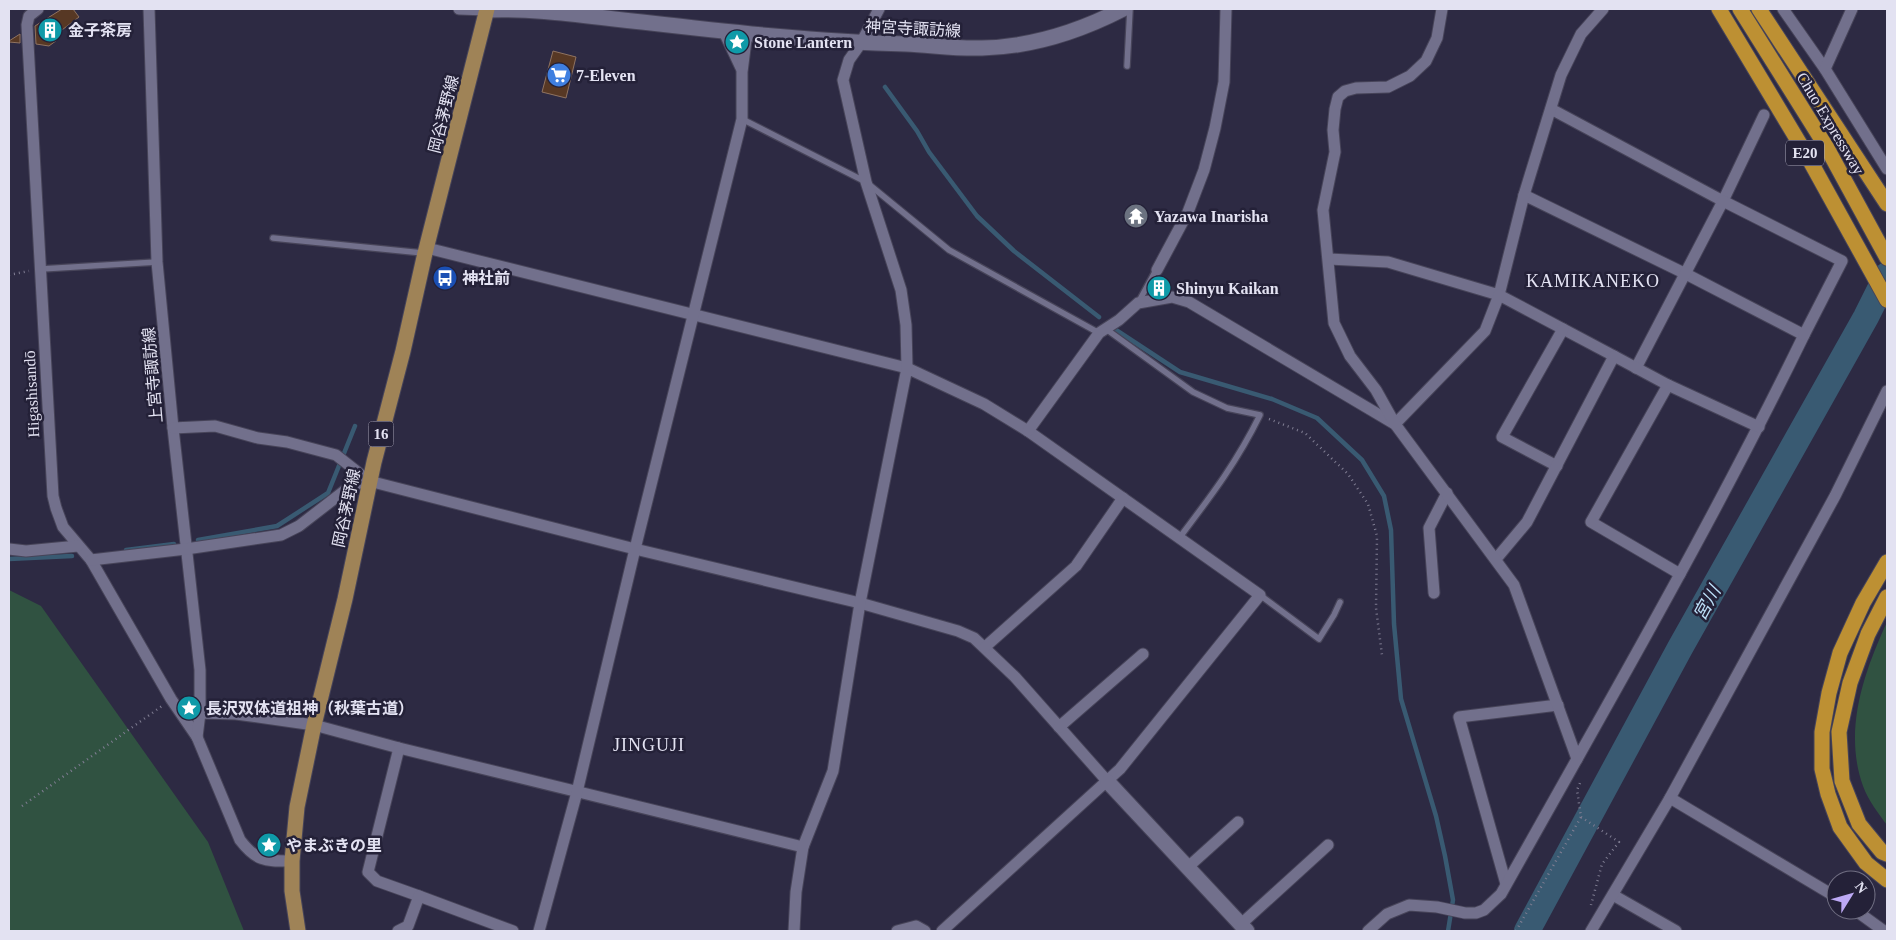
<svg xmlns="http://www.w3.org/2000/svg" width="1896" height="940" font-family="'Times New Roman','Noto Sans JP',serif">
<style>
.green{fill:#305241}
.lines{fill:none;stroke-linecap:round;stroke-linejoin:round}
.stream{stroke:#395a72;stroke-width:4.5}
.river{stroke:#395a72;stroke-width:26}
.building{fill:#573824;stroke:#8f7361}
.service-casing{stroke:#474459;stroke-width:8}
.minor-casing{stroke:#474459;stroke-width:13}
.tertiary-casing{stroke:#474459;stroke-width:17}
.secondary-casing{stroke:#474459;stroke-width:17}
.primary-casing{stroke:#474459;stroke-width:17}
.motorway-casing{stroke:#474459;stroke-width:17}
.path{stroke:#807e93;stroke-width:2.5;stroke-dasharray:1 4;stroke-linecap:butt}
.service{stroke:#72708c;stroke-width:5.5}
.minor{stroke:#72708c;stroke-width:11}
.tertiary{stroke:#72708c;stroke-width:15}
.secondary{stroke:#72708c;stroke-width:15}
.primary{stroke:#9f8357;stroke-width:15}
.motorway{stroke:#bd9033;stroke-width:15}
.labels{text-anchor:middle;stroke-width:5;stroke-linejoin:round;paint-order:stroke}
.shield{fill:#242138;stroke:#aaa8ba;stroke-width:1}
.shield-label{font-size:15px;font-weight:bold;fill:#e3e2f2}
.street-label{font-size:16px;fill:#e3e2f2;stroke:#242138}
.poi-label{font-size:16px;font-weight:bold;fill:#e3e2f2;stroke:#242138;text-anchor:start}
.neighbourhood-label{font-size:18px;letter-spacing:1px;fill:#e3e2f2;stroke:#242138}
.water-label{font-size:18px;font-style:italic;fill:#bcdff8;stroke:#242138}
</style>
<rect width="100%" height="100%" fill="#2d2a43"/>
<!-- green -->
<g class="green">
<polygon points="9,590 41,606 208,842 244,931 9,931"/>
<path d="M1887,622V825C1878,813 1868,800 1863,786C1843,731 1864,672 1887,622Z"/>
</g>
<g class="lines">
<!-- stream -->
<g class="stream">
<polyline points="885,87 917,131 929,152 977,216 1014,251 1099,317"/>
<polyline points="1116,330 1180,372 1272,399 1317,418 1362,460 1384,496 1391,530 1394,624 1401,699 1436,816 1445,856 1453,900 1448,931"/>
<polyline points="198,540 277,526 328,493 355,426"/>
<polyline points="126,550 174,544"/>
<polyline points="9,559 72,556"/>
</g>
<!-- river -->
<polyline class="river" points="1527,931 1680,648 1866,317 1887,275"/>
</g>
<!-- building -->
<g class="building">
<polygon points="62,9 73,9 79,17 54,36 57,40 49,46 36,44 35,26"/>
<polygon points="20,34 20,43 9,42 9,41"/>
<polygon points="553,51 576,57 566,98 542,92"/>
<polygon points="1156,279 1168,286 1165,291 1154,292 1150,290"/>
</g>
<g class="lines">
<defs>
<g id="service">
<polyline points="1127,66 1130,9"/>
<polyline points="742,119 866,182 949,250 1099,333"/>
<polyline points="273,238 423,253"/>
<polyline points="41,269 157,262"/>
<polyline points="1138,303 1156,270"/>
<path d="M1106,329L1193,392L1227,408L1260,415C1237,462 1211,496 1180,537"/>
<polyline points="1260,595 1319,639 1334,615 1340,602"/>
</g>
<g id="minor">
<path d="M38,9L29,16L27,25L53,496L56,508L63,527L91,560L171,699L197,737L240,840C257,862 265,861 292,861"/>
<polyline points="149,9 157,262 173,428 200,670 200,713 197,737"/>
<polyline points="459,9 487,10"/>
<polyline points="1783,9 1825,69 1887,169"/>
<polyline points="723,30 741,68"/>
<polyline points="1825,69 1852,9"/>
<polyline points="1551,109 1723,201 1764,115"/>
<path d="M1524,195L1686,274L1804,335C1734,479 1656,619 1577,759"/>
<polyline points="427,248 907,368 984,404 1028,431 1260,595 1120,769 942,931"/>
<polyline points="1329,259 1388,262 1499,295 1524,195 1561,75 1581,34 1603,9"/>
<polyline points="1157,270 1188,212 1204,170 1215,128 1224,82 1226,9"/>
<polyline points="1636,368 1723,201 1842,261 1804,335"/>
<polyline points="1668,385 1591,522 1680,574"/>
<polyline points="1395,424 1485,331 1499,295 1614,356"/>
<polyline points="173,428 215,426 258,438 287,442 336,455 369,481 635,549 860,603 958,631 974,638 1015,677 1108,782"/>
<polyline points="1028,431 1099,333 1119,320 1138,303 1172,297 1189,302 1393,423"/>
<polyline points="1557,466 1502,437 1563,329"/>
<polyline points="9,549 26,551 78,546"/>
<polyline points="1496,559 1527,522 1614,356 1668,385 1759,427"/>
<polyline points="91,560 186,549 281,535 299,526 352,485 369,481"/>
<polyline points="1434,593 1429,528 1447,493"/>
<polyline points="985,647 1076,566 1123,498"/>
<polyline points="200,713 236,714 314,725 399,748 803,847"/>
<polyline points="1059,727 1143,654"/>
<polyline points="399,748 368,872 377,881 419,896"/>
<polyline points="1670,798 1836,897"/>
<polyline points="1188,867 1238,822"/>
<polyline points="1506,884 1459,717 1558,705"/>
<polyline points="1613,895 1676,931"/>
<polyline points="1855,910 1884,931"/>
<polyline points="1240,925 1328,845"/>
<polyline points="398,931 408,926 419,896 513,931"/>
<polyline points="539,931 577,792 635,549 742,119 742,72 747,32"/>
<polyline points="794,931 796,892 803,847 833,771 860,603 907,368 906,325 901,290 866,182 843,80 849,60 861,43 879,9"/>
<polyline points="897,931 916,926 925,931"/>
<polyline points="1368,931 1387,914 1409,905 1437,907 1465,913 1476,913 1484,910 1501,894 1577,759 1514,585 1395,424 1376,390 1350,356 1334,323 1323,210 1335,152 1333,130 1335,109 1338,97 1345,91 1356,88 1388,87 1410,76 1426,61 1437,38 1442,9"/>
<polyline points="1591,931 1670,798 1835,496 1887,391"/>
</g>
<polyline id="tertiary" points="1108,782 1247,931"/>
<path id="secondary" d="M487,10C539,8 591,17 642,22C729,32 818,42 906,44C931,45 956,49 982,48C1030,47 1080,31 1123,9"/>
<polyline id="primary" points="298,931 292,891 292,861 297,807 314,725 345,599 374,462 403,351 425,253 487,9"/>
<g id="motorway">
<polyline points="1719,9 1809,159 1887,300"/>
<polyline points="1740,9 1827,148 1887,258"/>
<polyline points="1759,9 1887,204"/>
<polyline points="1887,562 1863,603 1840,653 1829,693 1822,732 1822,769 1828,794 1840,827 1866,863 1887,880"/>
<polyline points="1887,597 1868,634 1850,683 1839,732 1842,781 1859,824 1882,852 1887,854"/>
</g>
</defs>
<!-- service casing -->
<use href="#service" class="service-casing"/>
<!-- minor casing -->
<use href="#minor" class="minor-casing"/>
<!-- tertiary casing -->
<use href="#tertiary" class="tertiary-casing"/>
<!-- secondary casing -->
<use href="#secondary" class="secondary-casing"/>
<!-- primary casing -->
<use href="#primary" class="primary-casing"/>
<!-- motorway casing -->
<use href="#motorway" class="motorway-casing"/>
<!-- path -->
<g class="path">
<polyline points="9,275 29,271"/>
<polyline points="1269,419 1305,433 1348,474 1368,504 1377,536 1376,608 1382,655"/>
<polyline points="22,806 162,706"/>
<polyline points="1581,817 1619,842 1602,864 1591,905"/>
<polyline points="1516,931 1581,817 1577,790 1580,783"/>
</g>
<!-- service -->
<use href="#service" class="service"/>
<!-- minor -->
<use href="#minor" class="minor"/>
<!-- tertiary -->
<use href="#tertiary" class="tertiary"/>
<!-- secondary -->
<use href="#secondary" class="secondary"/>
<!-- primary -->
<use href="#primary" class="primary"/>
<!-- motorway -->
<use href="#motorway" class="motorway"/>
</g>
<!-- icons -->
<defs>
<symbol id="building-disc" viewBox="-11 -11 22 22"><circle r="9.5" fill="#0f9aa8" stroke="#242138"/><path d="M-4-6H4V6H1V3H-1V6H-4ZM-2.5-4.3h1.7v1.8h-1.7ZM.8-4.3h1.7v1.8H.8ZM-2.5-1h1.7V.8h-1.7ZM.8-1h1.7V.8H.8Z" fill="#fff"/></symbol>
<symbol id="sight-disc" viewBox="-11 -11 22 22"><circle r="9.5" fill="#0f9aa8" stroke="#242138"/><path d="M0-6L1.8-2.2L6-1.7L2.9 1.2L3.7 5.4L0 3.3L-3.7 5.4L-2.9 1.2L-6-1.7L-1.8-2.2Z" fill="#fff"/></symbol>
<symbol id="supermarket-disc" viewBox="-11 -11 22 22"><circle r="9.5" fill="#3f7fe0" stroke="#242138"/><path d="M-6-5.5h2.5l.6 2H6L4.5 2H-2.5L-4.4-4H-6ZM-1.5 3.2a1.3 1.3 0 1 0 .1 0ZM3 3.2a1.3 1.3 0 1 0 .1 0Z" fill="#fff"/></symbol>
<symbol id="temple-disc" viewBox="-11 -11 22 22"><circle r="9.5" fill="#6b7280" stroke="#242138"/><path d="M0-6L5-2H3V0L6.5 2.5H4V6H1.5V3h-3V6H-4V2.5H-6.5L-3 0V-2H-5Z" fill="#fff"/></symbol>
<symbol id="bus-disc" viewBox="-11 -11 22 22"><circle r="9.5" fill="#1a4fb4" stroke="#242138"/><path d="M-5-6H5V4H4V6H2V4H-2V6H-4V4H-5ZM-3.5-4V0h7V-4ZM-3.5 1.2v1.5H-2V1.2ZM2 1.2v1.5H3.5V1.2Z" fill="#fff"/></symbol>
</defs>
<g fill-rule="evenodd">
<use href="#building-disc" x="36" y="16" width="28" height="28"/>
<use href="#sight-disc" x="723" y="28" width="28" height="28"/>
<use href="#supermarket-disc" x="545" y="61" width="28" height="28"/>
<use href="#temple-disc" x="1122" y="202" width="28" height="28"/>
<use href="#bus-disc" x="431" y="264" width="28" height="28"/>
<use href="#building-disc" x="1145" y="274" width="28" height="28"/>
<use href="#sight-disc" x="175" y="694" width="28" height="28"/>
<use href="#sight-disc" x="255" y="831" width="28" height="28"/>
</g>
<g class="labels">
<!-- shield labels -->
<g class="shield">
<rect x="1786" y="140.5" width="38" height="25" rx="4"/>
<rect x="368.5" y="421.5" width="25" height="25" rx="4"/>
</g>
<g class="shield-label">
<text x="1805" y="158">E20</text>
<text x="381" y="439">16</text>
</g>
<!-- street labels -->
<g class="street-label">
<text transform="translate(913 28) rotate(3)" y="6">神宮寺諏訪線</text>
<text transform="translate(443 114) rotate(-76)" y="6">岡谷茅野線</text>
<text transform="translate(1831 123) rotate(59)" y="6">Chuo Expressway</text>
<text transform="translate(152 375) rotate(-95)" y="6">上宮寺諏訪線</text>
<text transform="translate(31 394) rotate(-93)" y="6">Higashisandō</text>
<text transform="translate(346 508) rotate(-78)" y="6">岡谷茅野線</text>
</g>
<!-- poi labels -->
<g class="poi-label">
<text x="68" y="36">金子茶房</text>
<text x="754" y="48">Stone Lantern</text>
<text x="576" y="81">7-Eleven</text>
<text x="1154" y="222">Yazawa Inarisha</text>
<text x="462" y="284">神社前</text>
<text x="1176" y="294">Shinyu Kaikan</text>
<text x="206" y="714">長沢双体道祖神（秋葉古道）</text>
<text x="286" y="851">やまぶきの里</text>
</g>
<!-- neighbourhood labels -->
<g class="neighbourhood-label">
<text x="1593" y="287">KAMIKANEKO</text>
<text x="649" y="751">JINGUJI</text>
</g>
<!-- water labels -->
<g class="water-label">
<text transform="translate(1707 603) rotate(-61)" y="6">宮川</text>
</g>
</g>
<!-- border -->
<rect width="1896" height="940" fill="none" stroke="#e3e2f2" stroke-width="20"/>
<!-- north arrow -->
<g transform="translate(1851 895) rotate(53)"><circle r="24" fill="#242138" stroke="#706e82"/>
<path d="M0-4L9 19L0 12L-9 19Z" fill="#bda9f5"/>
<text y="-8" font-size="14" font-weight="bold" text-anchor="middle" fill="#e3e2f2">N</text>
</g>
</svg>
